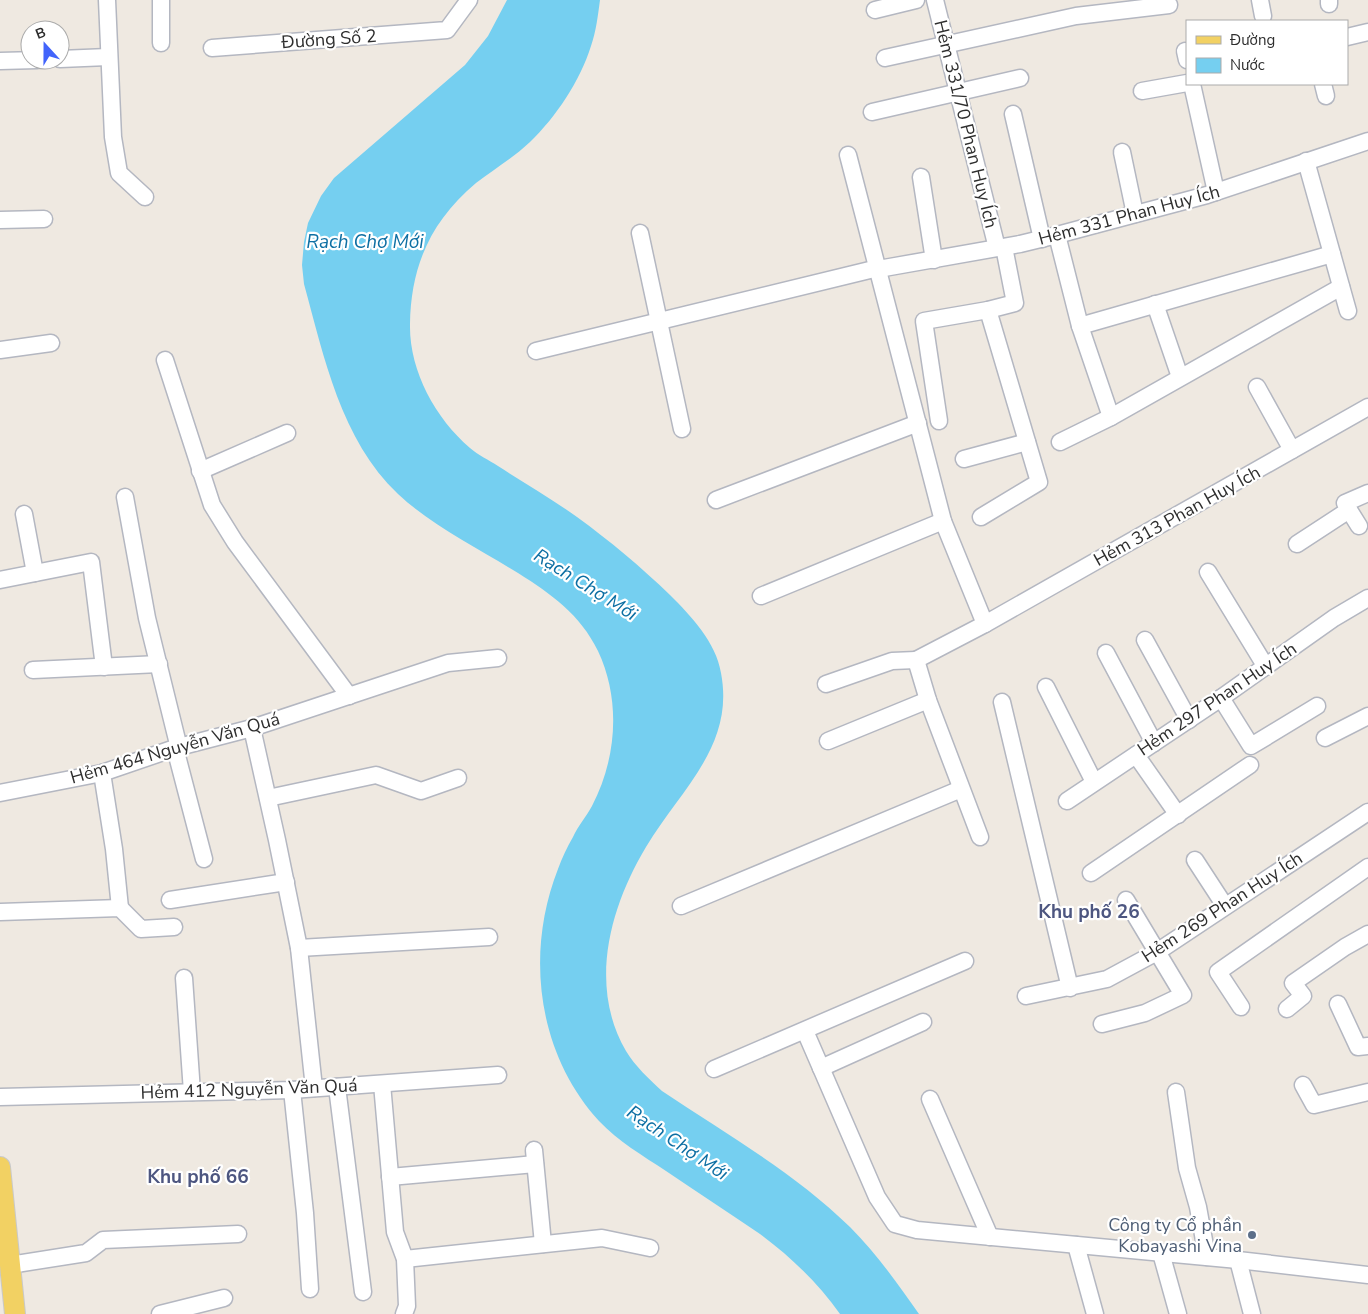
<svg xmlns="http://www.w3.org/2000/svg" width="1368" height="1314" font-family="'Nunito Sans',sans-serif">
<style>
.water{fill:#75cff0}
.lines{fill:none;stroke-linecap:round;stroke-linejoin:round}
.minor-casing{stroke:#b4b7c1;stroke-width:19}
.major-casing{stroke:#c9c9c9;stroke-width:22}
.minor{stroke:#fff;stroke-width:16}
.major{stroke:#f2d163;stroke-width:20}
.service-dot{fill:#5c6f8a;stroke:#fff;stroke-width:2}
.labels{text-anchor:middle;stroke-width:4.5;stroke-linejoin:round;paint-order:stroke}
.street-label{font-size:18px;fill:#2e2e2e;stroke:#fff}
.service-label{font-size:18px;fill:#4e5e75;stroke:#fff;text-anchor:end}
.water-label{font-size:19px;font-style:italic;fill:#0d6fa3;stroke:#fff}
.neighbourhood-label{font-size:19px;font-weight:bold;fill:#4d5680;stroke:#fff}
</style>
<rect width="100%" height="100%" fill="#efe9e1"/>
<!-- water -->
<path class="water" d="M507,0H600C598,15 596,32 591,46C580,81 556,117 530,142C513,158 494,169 476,183C431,221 411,265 410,324C409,370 435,418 470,448C478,455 489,460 498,466C524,483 552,499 577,517C610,541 641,567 670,595C691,616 716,642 721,673C735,746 680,790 646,847C610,907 588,986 626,1051C635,1066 649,1079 662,1091C726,1134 795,1173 850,1227C876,1253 898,1284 919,1314H840C818,1283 791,1257 760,1234C729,1213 697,1192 666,1171C643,1156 618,1141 599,1121C537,1053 525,953 558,869C562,858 567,847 573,837C578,826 586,817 592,806C617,758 621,700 598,651C580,614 551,594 518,573C479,549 431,525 398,494C341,440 324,357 304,284L302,265L304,242L308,223L321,196L334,178L465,65L488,36Z"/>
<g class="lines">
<defs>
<g id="minor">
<polyline points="107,0 113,137 119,173 145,197"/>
<polyline points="161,0 161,43"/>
<polyline points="935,0 997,248"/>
<polyline points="1260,0 1263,16"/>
<polyline points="1329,0 1329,4"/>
<polyline points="875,10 916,0"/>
<polyline points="1347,37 1368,32"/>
<polyline points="212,48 447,30 469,0"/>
<polyline points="1185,51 1187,60"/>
<polyline points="885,58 1076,16 1169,5"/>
<polyline points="60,59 108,57"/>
<polyline points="0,61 37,60"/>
<polyline points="1192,84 1216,192"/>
<polyline points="1323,84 1326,96"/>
<polyline points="1142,91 1187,83"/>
<polyline points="872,112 1020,78"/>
<polyline points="1013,114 1042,239"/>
<polyline points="1122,152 1135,214"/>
<polyline points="848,155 943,521 985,624"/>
<polyline points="1306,161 1348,311"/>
<polyline points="921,177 934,260"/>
<polyline points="0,220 44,219"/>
<polyline points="640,233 682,429"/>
<polyline points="1057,235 1080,326 1111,417"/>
<polyline points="884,268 1020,244 1057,235 1207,195 1368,141"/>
<polyline points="1155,304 1180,377"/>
<polyline points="1080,326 1332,254"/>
<polyline points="0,350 51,343"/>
<polyline points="536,351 878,268"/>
<polyline points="165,360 212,505 235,542 349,696"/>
<polyline points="1257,387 1292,450"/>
<polyline points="939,421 924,321 988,310"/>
<polyline points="1060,442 1111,417 1341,287"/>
<polyline points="964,459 1027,442"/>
<polyline points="200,471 287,433"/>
<polyline points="125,497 147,618 179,748"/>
<polyline points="716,500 918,423"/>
<polyline points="1349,510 1359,526"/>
<polyline points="24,514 35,573"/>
<polyline points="981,517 1039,482 988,310 1015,303 1004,247"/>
<polyline points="1297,544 1349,510 1345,503 1368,493"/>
<polyline points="1208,572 1266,667"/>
<polyline points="0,580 91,562 104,667"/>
<polyline points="761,596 943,521"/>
<polyline points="1145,640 1189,720"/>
<polyline points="1106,653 1154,743"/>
<polyline points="33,670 159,664"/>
<polyline points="826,684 892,661 916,660"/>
<polyline points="1046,687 1094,782"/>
<polyline points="1221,698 1251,746 1317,706"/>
<polyline points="1002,702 1070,988"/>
<polyline points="252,728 277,840 299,948 314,1088"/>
<polyline points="1325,738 1368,716"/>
<polyline points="828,741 928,700"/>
<polyline points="175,748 204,859"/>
<polyline points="1136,755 1178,815"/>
<polyline points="102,773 114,849 120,908"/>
<polyline points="0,793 102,773 175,748 252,728 448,663 498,658"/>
<polyline points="268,798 376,775 421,791 458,778"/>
<polyline points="1067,801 1221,698 1334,618 1368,598"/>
<polyline points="980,837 928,700 916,660 985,624 1368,407"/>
<polyline points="1195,860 1225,906"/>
<polyline points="1091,873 1250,765"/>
<polyline points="170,900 286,882"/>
<polyline points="681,906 961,789"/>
<polyline points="0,912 120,908 141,929 174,927"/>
<polyline points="299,948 489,937"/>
<polyline points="184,978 192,1092"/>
<polyline points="1026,996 1107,979 1157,952 1368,812"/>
<polyline points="1338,1004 1358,1047 1368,1046"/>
<polyline points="1241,1007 1218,972 1368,867"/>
<polyline points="1287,1009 1303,996 1293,983 1345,947 1368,934"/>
<polyline points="1102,1024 1145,1013 1183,995 1126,900"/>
<polyline points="805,1031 877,1197 895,1224 917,1230 1238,1260 1368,1275"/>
<polyline points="821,1068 923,1022"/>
<polyline points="714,1069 965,961"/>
<polyline points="382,1084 395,1232 405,1259 407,1306 404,1314"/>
<polyline points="1303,1085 1314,1105 1368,1092"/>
<polyline points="337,1087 363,1292"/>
<polyline points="292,1090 305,1213 310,1289"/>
<polyline points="1176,1092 1187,1168 1198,1207 1207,1257"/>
<polyline points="0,1097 292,1090 498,1075"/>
<polyline points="930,1099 990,1237"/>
<polyline points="534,1150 543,1244"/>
<polyline points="390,1177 535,1164"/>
<polyline points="1076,1245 1095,1314"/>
<polyline points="1161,1253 1178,1314"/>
<polyline points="405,1259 602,1238 650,1248"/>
<polyline points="1238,1260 1252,1314"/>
<polyline points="10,1265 86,1253 103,1240 238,1234"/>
<polyline points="160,1314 224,1298"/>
</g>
<polyline id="major" points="0,1167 15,1314"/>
</defs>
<!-- minor casing -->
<use href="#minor" class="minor-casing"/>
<!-- major casing -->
<use href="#major" class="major-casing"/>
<!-- minor -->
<use href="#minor" class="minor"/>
<!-- major -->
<use href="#major" class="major"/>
</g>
<!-- markers -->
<circle class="service-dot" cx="1252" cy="1235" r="5"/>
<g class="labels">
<!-- street labels -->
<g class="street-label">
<text transform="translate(329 39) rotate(-4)" y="6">Đường Số 2</text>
<text transform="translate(966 124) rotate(76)" y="6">Hẻm 331/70 Phan Huy Ích</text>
<text transform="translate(1129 215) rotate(-15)" y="6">Hẻm 331 Phan Huy Ích</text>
<text transform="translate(1177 516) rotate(-29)" y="6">Hẻm 313 Phan Huy Ích</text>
<text transform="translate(1217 699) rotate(-34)" y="6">Hẻm 297 Phan Huy Ích</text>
<text transform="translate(175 748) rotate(-16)" y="6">Hẻm 464 Nguyễn Văn Quá</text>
<text transform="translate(1222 907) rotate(-33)" y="6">Hẻm 269 Phan Huy Ích</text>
<text transform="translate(249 1089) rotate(-2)" y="6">Hẻm 412 Nguyễn Văn Quá</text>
</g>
<!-- service labels -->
<g class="service-label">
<text x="1242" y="1231">Công ty Cổ phần<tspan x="1242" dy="21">Kobayashi Vina</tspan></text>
</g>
<!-- water labels -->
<g class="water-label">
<text x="365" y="248">Rạch Chợ Mới</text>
<text transform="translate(586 584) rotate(32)" y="7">Rạch Chợ Mới</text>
<text transform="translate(678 1142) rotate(34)" y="7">Rạch Chợ Mới</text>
</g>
<!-- neighbourhood labels -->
<g class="neighbourhood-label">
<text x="1089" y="918">Khu phố 26</text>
<text x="198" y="1183">Khu phố 66</text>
</g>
</g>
<!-- legend -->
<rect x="1186" y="20" width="162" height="65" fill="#ffffff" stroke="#ababab"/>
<rect x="1196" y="36" width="25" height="8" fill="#f2d163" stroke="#ababab"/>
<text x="1230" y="45" font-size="15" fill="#2e2e2e">Đường</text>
<rect x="1196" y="58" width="25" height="15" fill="#75cff0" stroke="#ababab"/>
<text x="1230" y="70" font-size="15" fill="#2e2e2e">Nước</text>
<!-- north arrow -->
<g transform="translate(45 45) rotate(339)"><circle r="24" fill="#ffffff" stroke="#ababab"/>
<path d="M0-4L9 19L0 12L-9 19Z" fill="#4264fb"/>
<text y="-8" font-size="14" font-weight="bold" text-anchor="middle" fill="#2e2e2e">B</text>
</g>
</svg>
